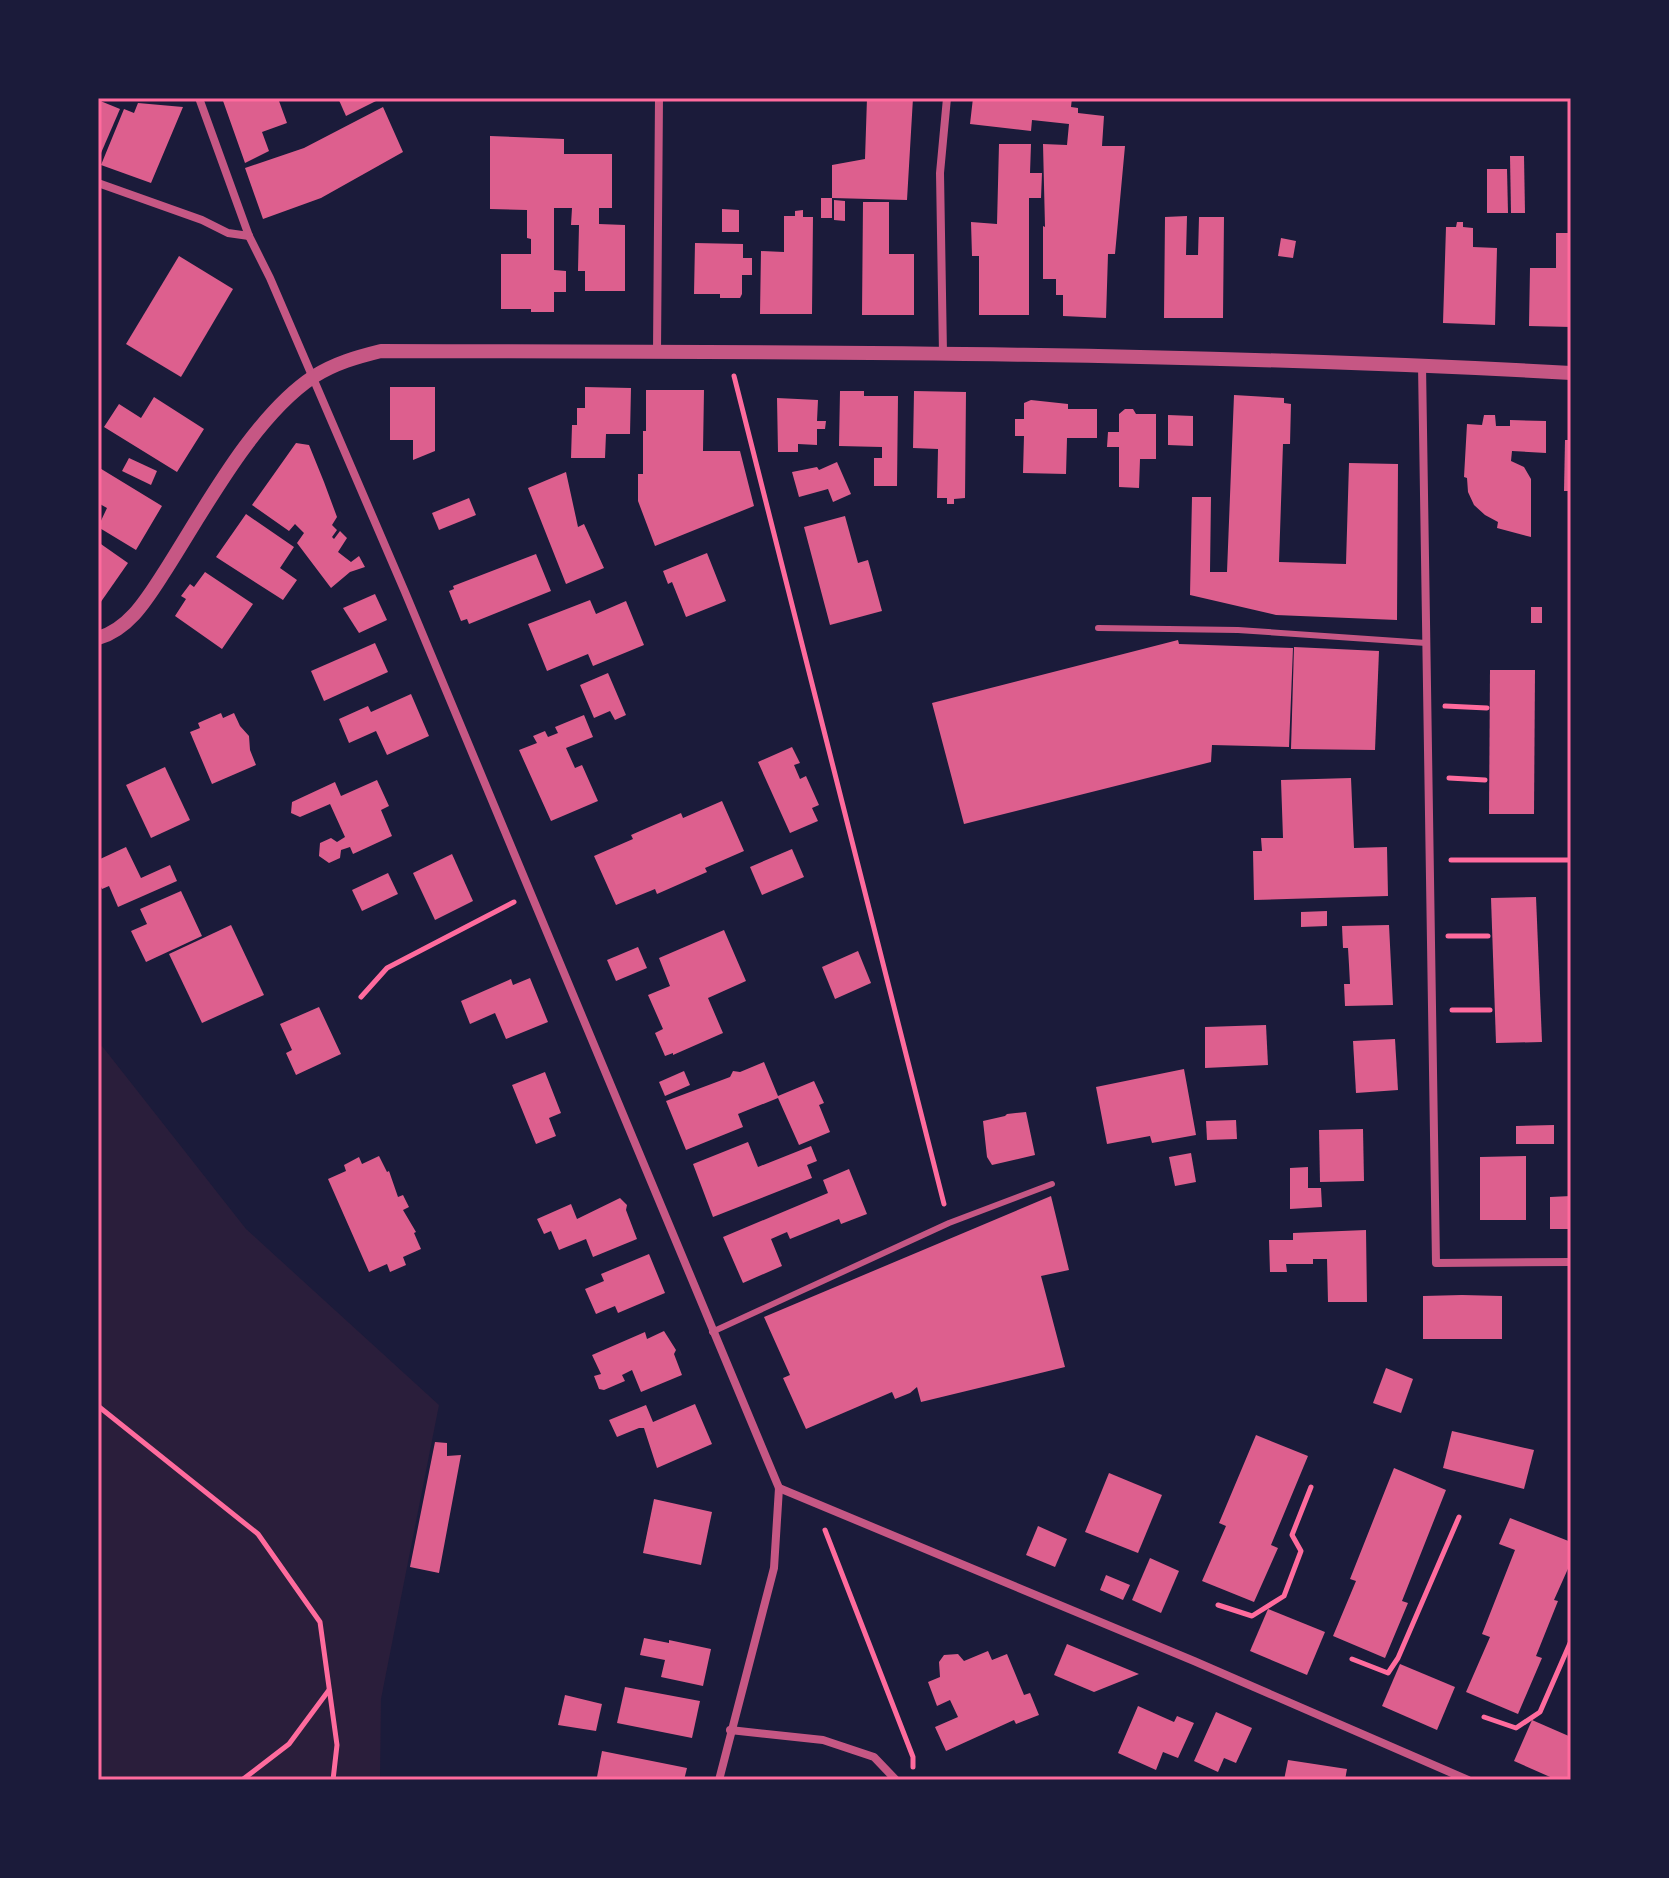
<svg xmlns="http://www.w3.org/2000/svg" width="1669" height="1878" font-family="'Source Sans 3',sans-serif">
<style>
.green{fill:#2a1e3b}
.building{fill:#dd5f8e}
.lines{fill:none;stroke-linecap:round;stroke-linejoin:round}
.path{stroke:#ff6b9d;stroke-width:5}
.service{stroke:#c65784;stroke-width:6}
.minor{stroke:#c65784;stroke-width:8}
.tertiary{stroke:#c65784;stroke-width:14}
.neatline{fill:none;stroke:#ff6b9d;stroke-width:3}
</style>
<rect width="100%" height="100%" fill="#1b1b3a"/>
<!-- green -->
<polygon class="green" points="102,1046 246,1229 439,1405 381,1699 380,1780 98,1780 98,1049"/>
<!-- building -->
<g class="building">
<polygon points="222,98 285,98 279,101 287,123 262,132 269,151 245,163"/>
<polygon points="338,98 382,98 346,116"/>
<polygon points="867,98 913,98 907,200 832,198 832,165 865,159"/>
<polygon points="973,98 1072,98 1071,107 1078,108 1078,113 1104,116 1102,146 1125,146 1115,254 1108,254 1106,318 1063,316 1063,295 1056,295 1056,279 1043,279 1043,226 1045,227 1043,144 1067,145 1069,124 1032,120 1031,131 970,124"/>
<polygon points="98,100 120,109 98,160"/>
<polygon points="138,103 183,107 151,183 101,165 124,109 134,113"/>
<polygon points="383,107 403,152 321,198 263,219 245,168 304,148"/>
<polygon points="490,136 564,139 564,154 612,154 612,208 599,208 599,224 625,225 625,291 585,291 585,271 578,271 579,225 571,225 572,208 554,208 554,270 566,271 566,292 554,292 554,312 531,312 531,309 501,309 501,254 531,254 531,239 527,238 527,210 490,209"/>
<polygon points="999,144 1031,144 1030,173 1042,173 1041,198 1029,198 1029,315 979,315 979,256 972,256 971,222 997,224"/>
<polygon points="1510,156 1524,156 1525,213 1511,213"/>
<polygon points="1487,169 1507,169 1508,213 1487,213"/>
<rect x="821" y="198" width="11" height="20"/>
<polygon points="834,200 845,201 845,221 834,220"/>
<polygon points="863,202 889,202 889,254 914,254 914,315 862,315"/>
<polygon points="722,209 739,210 739,232 722,232"/>
<polygon points="803,210 803,217 813,217 812,314 760,314 761,251 784,252 784,216 795,216 795,211"/>
<polygon points="1187,216 1186,255 1198,255 1199,217 1224,217 1223,318 1164,318 1165,217"/>
<polygon points="1457,222 1463,222 1463,227 1473,228 1473,247 1497,248 1495,325 1443,323 1446,227 1456,227"/>
<polygon points="1556,233 1571,233 1571,327 1529,326 1530,268 1556,268"/>
<polygon points="1281,238 1296,241 1293,258 1278,256"/>
<polygon points="695,243 743,244 743,258 752,258 752,275 742,275 742,294 740,298 720,298 720,294 694,294"/>
<polygon points="179,256 233,289 181,377 126,344"/>
<polygon points="390,387 435,387 435,451 413,460 413,440 390,440"/>
<polygon points="585,387 631,388 630,434 606,434 605,458 571,458 572,425 577,425 577,408 585,408"/>
<polygon points="646,390 704,390 703,451 740,451 754,506 655,546 638,501 638,474 643,474 643,431 646,431"/>
<polygon points="840,391 864,391 864,396 898,396 897,486 874,486 874,458 882,458 882,447 839,446"/>
<polygon points="914,391 966,392 965,498 954,499 954,504 947,504 947,498 937,498 938,449 913,448"/>
<polygon points="1234,395 1284,398 1284,403 1291,404 1290,444 1283,444 1279,562 1346,564 1349,463 1398,464 1397,620 1276,615 1190,595 1192,497 1211,497 1210,572 1227,572"/>
<polygon points="154,397 204,429 177,472 104,427 119,404 141,418"/>
<polygon points="777,398 818,400 817,421 826,421 825,429 817,429 817,445 798,444 798,452 778,452"/>
<polygon points="1031,400 1068,404 1068,409 1097,409 1097,438 1067,438 1066,474 1023,473 1024,436 1015,436 1015,419 1024,419 1024,403"/>
<polygon points="1125,409 1133,409 1136,414 1156,414 1156,459 1140,459 1139,488 1119,487 1119,447 1107,447 1108,432 1119,432 1119,414"/>
<polygon points="1168,415 1193,416 1193,446 1168,445"/>
<polygon points="1484,415 1495,415 1496,426 1510,426 1510,420 1546,421 1546,453 1512,451 1511,461 1524,467 1531,479 1531,537 1497,528 1498,522 1485,515 1474,505 1468,492 1467,478 1464,477 1467,424 1482,425"/>
<polygon points="1565,440 1571,440 1571,491 1564,491"/>
<polygon points="296,443 309,445 324,482 337,517 332,525 337,530 332,537 334,539 340,531 347,538 338,552 351,562 359,556 365,567 350,572 331,588 297,543 304,533 295,524 289,531 252,505"/>
<polygon points="129,458 157,471 151,485 122,471"/>
<polygon points="837,462 851,494 833,502 828,489 799,497 792,472 817,467 819,470"/>
<polygon points="98,467 162,506 136,550 98,527 107,508 98,503"/>
<polygon points="566,472 578,527 584,524 604,568 566,584 528,488"/>
<polygon points="469,498 476,515 439,530 432,513"/>
<polygon points="246,514 294,547 280,568 297,580 283,600 216,557"/>
<polygon points="845,516 858,563 868,560 882,611 830,625 804,527"/>
<polygon points="98,542 128,563 98,606"/>
<polygon points="707,553 726,601 686,617 672,582 668,584 663,571"/>
<polygon points="536,554 551,591 469,624 467,619 461,621 449,591 454,589 453,586"/>
<polygon points="205,572 253,604 222,649 175,616 186,599 181,596 190,584 194,587"/>
<polygon points="375,594 387,620 359,633 343,608"/>
<polygon points="590,600 596,614 626,601 644,645 593,666 588,654 547,671 528,624"/>
<rect x="1531" y="607" width="11" height="16"/>
<polygon points="1178,640 1179,644 1293,648 1289,747 1212,745 1211,762 964,824 932,703"/>
<polygon points="375,643 388,672 324,701 311,671"/>
<polygon points="1294,647 1379,651 1375,750 1291,749"/>
<polygon points="1490,670 1535,670 1534,814 1489,814"/>
<polygon points="608,673 626,715 615,720 610,711 594,718 580,685"/>
<polygon points="411,694 429,736 387,755 376,731 349,743 339,719 368,706 371,712"/>
<polygon points="221,713 223,718 234,713 240,726 249,736 250,750 256,765 212,784 190,732 200,728 198,723"/>
<polygon points="584,715 593,737 566,748 575,768 582,765 598,801 551,821 519,750 537,743 533,736 545,731 548,737 558,733 555,727"/>
<polygon points="792,747 800,763 794,765 800,779 806,776 819,805 812,808 818,821 790,833 758,762"/>
<polygon points="165,767 190,820 151,838 126,785"/>
<polygon points="1351,778 1354,848 1387,847 1388,896 1254,900 1253,851 1262,851 1261,838 1283,838 1281,780"/>
<polygon points="377,780 389,806 381,810 392,836 353,854 350,847 341,850 340,858 329,863 319,856 320,843 331,838 337,842 345,837 330,804 300,817 291,813 292,802 335,782 341,796"/>
<polygon points="722,801 744,851 705,868 707,872 657,894 655,889 616,905 594,856 633,839 631,835 681,813 683,818"/>
<polygon points="126,847 141,878 170,865 177,881 118,907 109,886 102,889 98,881 98,860"/>
<polygon points="792,849 804,877 762,895 750,867"/>
<polygon points="452,854 473,901 435,920 413,873"/>
<polygon points="388,873 398,894 362,911 352,890"/>
<polygon points="181,891 202,936 146,962 131,931 147,924 140,909"/>
<polygon points="1536,897 1542,1042 1496,1043 1491,898"/>
<polygon points="1327,911 1327,926 1301,927 1301,912"/>
<polygon points="231,925 264,995 202,1023 169,954"/>
<polygon points="1389,925 1393,1005 1345,1006 1344,984 1350,984 1349,965 1348,948 1343,948 1342,926"/>
<polygon points="724,930 746,981 708,998 723,1033 673,1055 673,1053 665,1056 655,1033 663,1029 648,995 670,986 659,958"/>
<polygon points="638,947 647,968 616,981 607,960"/>
<polygon points="858,951 871,983 835,999 822,967"/>
<polygon points="530,978 548,1022 506,1039 495,1013 470,1024 461,1001 511,979 513,985"/>
<polygon points="319,1007 341,1054 296,1075 286,1053 292,1050 280,1024"/>
<polygon points="1266,1025 1268,1065 1205,1068 1205,1027"/>
<polygon points="1395,1039 1398,1090 1356,1093 1353,1041"/>
<polygon points="764,1062 778,1096 814,1081 824,1103 819,1105 830,1132 799,1145 778,1098 738,1114 743,1127 686,1150 666,1101 730,1077 733,1071 740,1072"/>
<polygon points="1184,1069 1196,1135 1152,1143 1150,1136 1107,1144 1096,1087"/>
<polygon points="684,1071 690,1085 665,1096 659,1082"/>
<polygon points="545,1072 561,1113 549,1118 556,1136 536,1144 512,1085"/>
<polygon points="1026,1112 1035,1155 992,1165 987,1157 983,1121 1005,1116 1007,1114"/>
<polygon points="1236,1120 1237,1139 1207,1140 1206,1121"/>
<polygon points="1554,1125 1554,1144 1516,1144 1516,1126"/>
<polygon points="1363,1129 1364,1181 1320,1182 1319,1130"/>
<polygon points="748,1142 758,1167 811,1146 817,1161 807,1165 812,1178 713,1217 693,1164"/>
<polygon points="1191,1153 1196,1182 1175,1186 1169,1157"/>
<polygon points="379,1156 387,1172 389,1171 398,1197 403,1195 409,1207 403,1210 416,1232 414,1233 421,1249 403,1257 406,1265 390,1272 387,1264 369,1272 328,1179 346,1171 344,1165 359,1157 362,1164"/>
<polygon points="1526,1156 1526,1220 1480,1220 1480,1157"/>
<polygon points="1308,1167 1308,1188 1321,1188 1322,1207 1290,1209 1290,1168"/>
<polygon points="849,1169 867,1214 841,1224 839,1219 790,1239 787,1232 771,1239 782,1266 743,1283 723,1237 828,1193 823,1180"/>
<polygon points="1051,1196 1069,1270 1041,1276 1065,1367 921,1402 917,1387 910,1393 895,1399 892,1392 806,1429 783,1378 790,1375 764,1317"/>
<polygon points="1571,1196 1571,1229 1550,1229 1550,1197"/>
<polygon points="620,1198 627,1205 626,1210 637,1239 593,1257 586,1239 559,1250 551,1231 544,1234 537,1219 571,1204 577,1219"/>
<polygon points="1366,1230 1367,1302 1328,1302 1327,1259 1313,1259 1313,1264 1286,1264 1287,1272 1270,1272 1269,1240 1293,1240 1293,1233"/>
<polygon points="649,1254 665,1293 618,1313 615,1306 596,1314 585,1289 604,1281 601,1274"/>
<polygon points="1462,1295 1502,1296 1502,1339 1423,1339 1423,1296"/>
<polygon points="664,1331 676,1350 674,1354 682,1375 641,1392 632,1370 622,1375 625,1381 604,1390 599,1389 594,1376 601,1374 592,1355 645,1332 647,1339"/>
<polygon points="1386,1368 1413,1379 1401,1413 1373,1403"/>
<polygon points="695,1404 712,1444 657,1468 644,1428 639,1428 617,1437 609,1420 646,1405 653,1422"/>
<polygon points="1452,1431 1534,1450 1524,1489 1443,1468"/>
<polygon points="1256,1435 1308,1456 1271,1545 1278,1548 1254,1602 1202,1581 1226,1526 1219,1523"/>
<polygon points="435,1442 447,1443 447,1456 461,1455 439,1573 410,1567"/>
<polygon points="1394,1468 1446,1490 1402,1601 1408,1603 1385,1658 1333,1636 1356,1581 1350,1579"/>
<polygon points="1109,1473 1162,1495 1138,1553 1085,1532"/>
<polygon points="654,1499 712,1512 701,1565 643,1553"/>
<polygon points="1510,1518 1571,1542 1571,1562 1554,1600 1558,1601 1536,1656 1542,1658 1518,1714 1466,1692 1490,1637 1482,1634 1515,1550 1499,1544"/>
<polygon points="1038,1526 1067,1539 1055,1567 1026,1555"/>
<polygon points="1150,1558 1179,1571 1161,1613 1132,1600"/>
<polygon points="1106,1575 1130,1585 1123,1600 1100,1590"/>
<polygon points="1268,1609 1325,1632 1307,1675 1250,1651"/>
<polygon points="644,1638 669,1643 669,1640 711,1649 703,1686 661,1677 665,1660 640,1655"/>
<polygon points="1067,1644 1139,1674 1094,1692 1054,1675"/>
<polygon points="988,1651 992,1660 1007,1654 1024,1695 1030,1693 1039,1715 1016,1724 1014,1720 946,1751 935,1727 958,1717 950,1700 937,1706 928,1682 940,1677 939,1662 944,1655 958,1654 964,1661"/>
<polygon points="1400,1664 1455,1687 1437,1730 1382,1706"/>
<polygon points="625,1687 700,1701 692,1738 617,1723"/>
<polygon points="565,1695 602,1704 596,1731 558,1725"/>
<polygon points="1138,1706 1174,1722 1177,1716 1194,1723 1178,1758 1163,1752 1156,1770 1118,1753"/>
<polygon points="1216,1712 1252,1728 1236,1763 1224,1758 1218,1772 1194,1761"/>
<polygon points="1532,1720 1571,1737 1571,1780 1557,1780 1514,1761"/>
<polygon points="602,1751 687,1768 684,1780 609,1780 597,1777"/>
<polygon points="1288,1760 1347,1769 1345,1780 1284,1780"/>
</g>
<g class="lines">
<!-- path -->
<g class="path">
<polyline points="734,376 944,1204"/>
<polyline points="1445,706 1487,708"/>
<polyline points="1449,778 1485,780"/>
<polyline points="1451,860 1571,860"/>
<polyline points="1448,936 1488,936"/>
<polyline points="361,997 387,968 514,902"/>
<polyline points="1452,1010 1490,1010"/>
<polyline points="98,1406 258,1534 320,1622 337,1745 333,1780"/>
<polyline points="825,1530 913,1757 913,1767"/>
<polyline points="1218,1605 1252,1616 1284,1596 1301,1551 1292,1535 1311,1487"/>
<polyline points="1352,1659 1388,1673 1398,1658 1459,1517"/>
<polyline points="1484,1717 1516,1728 1540,1712 1571,1641"/>
<polyline points="242,1780 289,1744 329,1690"/>
</g>
<!-- service -->
<g class="service">
<polyline points="1098,628 1238,630 1426,643"/>
<polyline points="712,1332 949,1223 1052,1184"/>
</g>
<!-- minor -->
<g class="minor">
<polyline points="199,98 249,236 270,278 405,592 779,1488 774,1568 719,1780"/>
<polyline points="98,183 202,220 228,233 249,236"/>
<polyline points="657,352 659,98"/>
<polyline points="943,354 940,173 947,98"/>
<polyline points="1422,365 1436,1263 1571,1262"/>
<polyline points="779,1488 1194,1661 1468,1780"/>
<polyline points="730,1730 823,1740 874,1757 896,1780"/>
</g>
<!-- tertiary -->
<path class="tertiary" d="M98,638C130,629 148,597 165,571C204,510 253,417 313,377C335,363 357,357 381,351C778,352 1175,351 1571,373"/>
</g>
<!-- border -->
<rect width="1669" height="1878" fill="none" stroke="#1b1b3a" stroke-width="200"/>
<rect x="100" y="100" width="1469" height="1678" class="neatline"/>
</svg>
